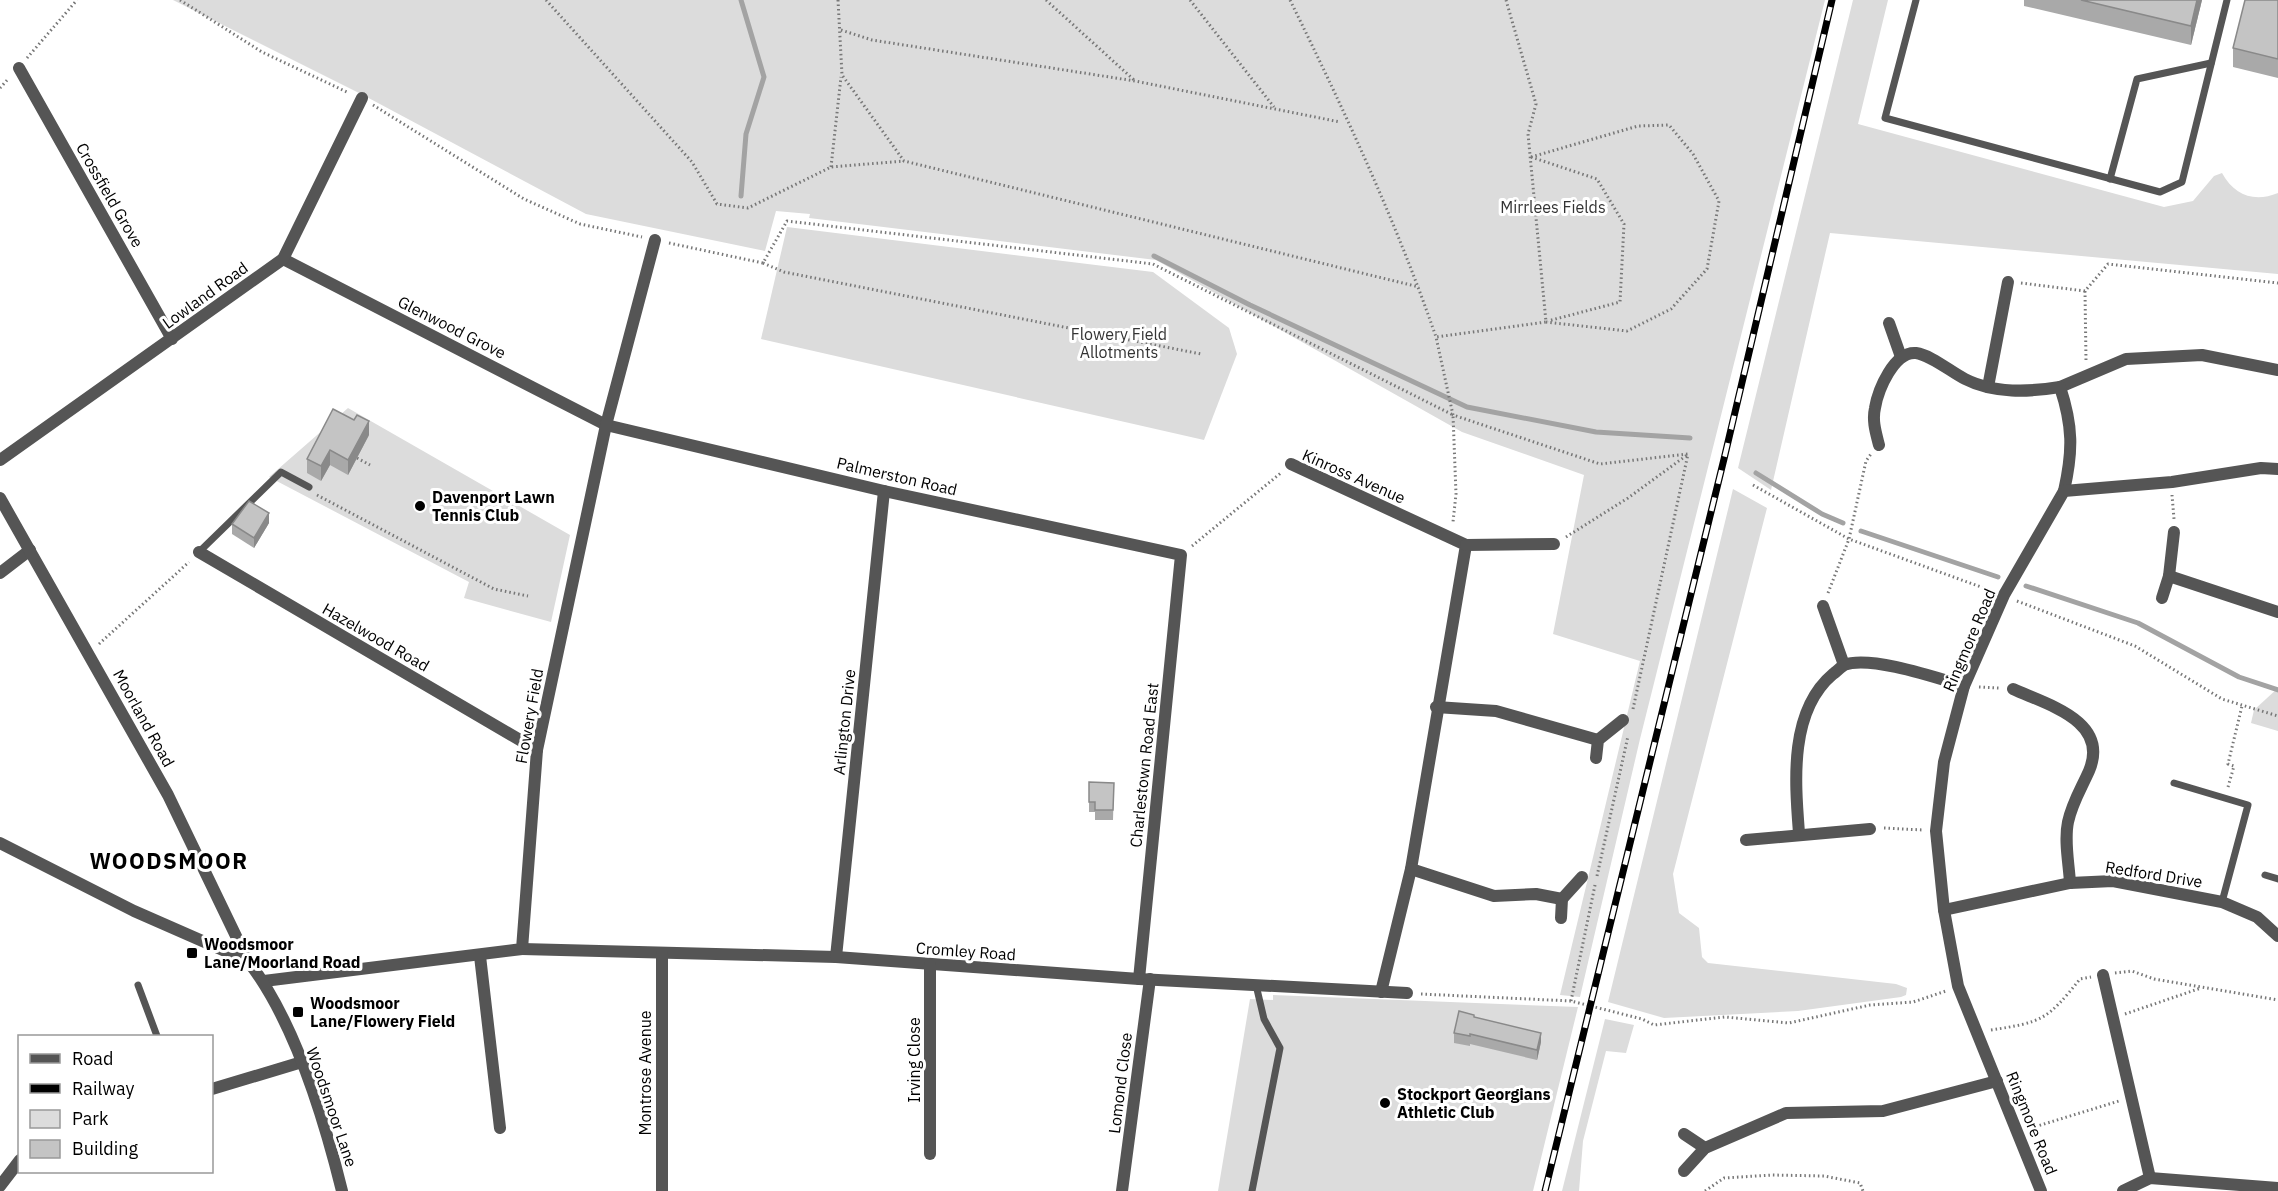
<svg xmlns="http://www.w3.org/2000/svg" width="2278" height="1191" font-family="'IBM Plex Sans',sans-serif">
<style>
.green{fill:#dcdcdc}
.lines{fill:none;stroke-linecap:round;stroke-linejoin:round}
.stream{stroke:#a3a3a3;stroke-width:5}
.path{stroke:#777;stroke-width:3;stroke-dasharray:1.5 3;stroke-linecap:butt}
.service{stroke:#555;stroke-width:7}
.minor{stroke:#555;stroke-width:12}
.tertiary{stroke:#555;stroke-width:12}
.rail-casing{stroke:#000;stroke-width:7}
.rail{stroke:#fff;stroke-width:4.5;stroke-dasharray:14;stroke-linecap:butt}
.wall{fill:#a9a9a9}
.shaded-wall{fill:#898989}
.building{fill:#c4c4c4;stroke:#898989;stroke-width:1.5}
.poi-dot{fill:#000;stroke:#fff;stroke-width:2}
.labels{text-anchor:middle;stroke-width:6;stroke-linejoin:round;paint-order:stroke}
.street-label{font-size:16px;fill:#000;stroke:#fff}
.park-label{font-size:16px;fill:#333;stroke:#fff}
.poi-label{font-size:16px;font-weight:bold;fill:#000;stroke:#fff;text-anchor:start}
.district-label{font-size:22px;font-weight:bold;letter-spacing:1.5px;fill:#000;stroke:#fff}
</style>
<rect width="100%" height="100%" fill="#fff"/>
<!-- green -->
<g class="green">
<polygon points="173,0 1825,0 1640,739 1580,997 1560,995 1640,661 1553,634 1584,475 1462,432 1156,260 809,218 810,214 776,211 765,251 586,214 363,95"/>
<path d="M1853,0H1888L1858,124L2164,207L2193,201L2214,176L2222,173C2234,195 2254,203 2278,193V274L1830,233L1771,490L1738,468Z"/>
<polygon points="787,227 1153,272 1229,328 1237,354 1204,440 761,339"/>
<polygon points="348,408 570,535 551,622 464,598 469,582 269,477"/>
<polygon points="1733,489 1767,508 1673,874 1679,913 1699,928 1702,957 1708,963 1896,984 1907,988 1906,995 1901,997 1798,1011 1664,1018 1608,1002"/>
<polygon points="2278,688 2278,731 2251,723 2254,710"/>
<polygon points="1273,995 1578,1007 1533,1191 1218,1191 1250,999 1273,1000"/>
<polygon points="1605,1019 1634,1025 1626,1053 1606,1051 1583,1141 1579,1191 1562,1191"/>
</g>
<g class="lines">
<!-- stream -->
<g class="stream">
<polyline points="741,196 746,134 764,77 741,0"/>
<polyline points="1154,256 1250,305 1467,407 1596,432 1690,438"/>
<polyline points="1756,473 1822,514 1843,523"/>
<polyline points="1861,531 1998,577"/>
<polyline points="2026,586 2138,623 2239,677 2278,690"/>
</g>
<!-- path -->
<g class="path">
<polyline points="180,0 262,52 349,93"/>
<polyline points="546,0 692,162 717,204 748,208 831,167 904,161"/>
<polyline points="838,0 842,75 904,161 1419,287"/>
<polyline points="1046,0 1134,80"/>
<polyline points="1190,0 1274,107"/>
<path d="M1290,0C1344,110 1396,221 1436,337"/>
<polyline points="1506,0 1536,104 1528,134 1546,322 1436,337 1453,415 1600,464 1688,454"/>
<polyline points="841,30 872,40 1135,81 1340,122"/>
<polyline points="27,58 77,0"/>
<polyline points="0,88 9,78"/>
<polyline points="373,105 524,199 580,224 642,237"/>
<polyline points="1531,157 1638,126 1669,125 1693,154 1719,201 1707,269 1671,309 1627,331 1546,322"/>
<polyline points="1531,157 1597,179 1624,224 1620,302 1548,321"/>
<polyline points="831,167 841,77"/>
<polyline points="669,243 763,263 787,221 1153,264 1453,415 1456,494 1453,522"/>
<polyline points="763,263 784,272 1201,354"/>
<polyline points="2021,283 2085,291 2108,264 2278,283"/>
<polyline points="2085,291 2086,361"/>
<polyline points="357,458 370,465"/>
<polyline points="1753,485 1849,539 1992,591"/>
<polyline points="317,495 494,589 528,596"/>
<polyline points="2172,495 2174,519"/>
<polyline points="1566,537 1628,498 1687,455"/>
<polyline points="1192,546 1282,472"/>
<polyline points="1828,593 1849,539 1866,461 1871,454"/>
<polyline points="2017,601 2135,646 2222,699 2278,716"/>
<polyline points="99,644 189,562"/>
<polyline points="1979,687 1999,688"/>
<polyline points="1633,709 1688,454"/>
<polyline points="2228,787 2234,766 2228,764 2242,706"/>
<polyline points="1884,828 1923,830"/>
<polyline points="1597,876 1628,736"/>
<polyline points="2115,973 2132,971 2154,979 2278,1000"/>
<polyline points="1421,994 1571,1001 1642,1019 1654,1025 1725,1017 1789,1023 1870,1005 1913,1002 1946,991"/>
<polyline points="1571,1001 1595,885"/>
<polyline points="2125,1014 2201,988"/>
<path d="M1991,1030C2043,1022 2047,1020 2080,979L2091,977"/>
<polyline points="2031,1128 2119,1101"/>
<polyline points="1705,1191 1724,1178 1772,1175 1824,1176 1860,1183 1863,1191"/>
</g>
<!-- service -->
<g class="service">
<polyline points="1916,0 1885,118 2160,192 2182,182 2227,0"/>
<polyline points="2110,179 2137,79 2211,63"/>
<polyline points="199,552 281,472 309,487"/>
<polyline points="2174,783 2248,805 2222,902"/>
<polyline points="2265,875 2278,879"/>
<polyline points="138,985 157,1036"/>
<polyline points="1252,1191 1280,1048 1264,1019 1256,985"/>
</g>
<!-- minor -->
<g class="minor">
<polyline points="19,68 172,339"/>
<polyline points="283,259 606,425 884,491 1181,555 1139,979"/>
<polyline points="1889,323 1901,357"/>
<polyline points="1988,387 2008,282"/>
<polyline points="2060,387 2126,359 2202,355 2278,370"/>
<path d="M1879,445C1876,433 1872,421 1875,408C1878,390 1894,351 1916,353C1931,355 1951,372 1965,379C1994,394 2029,392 2060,387C2073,426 2073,451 2064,491"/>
<polyline points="0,460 283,259 362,98"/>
<polyline points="1291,464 1466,545 1411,869 1381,992"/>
<polyline points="1466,545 1554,544"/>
<polyline points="199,552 537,750"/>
<polyline points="0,573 30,550"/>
<polyline points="2169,576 2278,612"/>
<polyline points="2162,598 2169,576 2174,532"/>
<polyline points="1823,606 1844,665"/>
<path d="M2013,689C2048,705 2110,721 2089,771C2081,789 2072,803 2068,822C2064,841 2069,864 2070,883"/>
<polyline points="1436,707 1496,711 1598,740"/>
<polyline points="1596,758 1598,740 1623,720"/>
<path d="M1799,833C1795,781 1789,711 1833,674C1836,672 1841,667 1844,665C1870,655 1937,678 1964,686"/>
<polyline points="1746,840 1870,829"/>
<polyline points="0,843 134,911 248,961"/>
<polyline points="1411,869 1494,896 1536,894 1562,899"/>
<polyline points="1944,910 2070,883 2113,881 2222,902 2257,917 2278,936"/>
<polyline points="1561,918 1562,899 1582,877"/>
<polyline points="522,949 836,957 1139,979 1407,993"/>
<polyline points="480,956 500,1128"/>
<polyline points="836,957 884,491"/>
<polyline points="930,965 930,1154"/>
<polyline points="2103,975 2150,1178"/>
<polyline points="264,981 522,949 537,750 606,425 655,240"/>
<polyline points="212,1089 302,1062"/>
<polyline points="1684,1134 1705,1148"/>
<polyline points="1684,1171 1705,1148 1786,1113 1883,1111 1997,1081"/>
<polyline points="0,1186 20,1160"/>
<polyline points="662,1191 662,954"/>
<polyline points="1122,1191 1150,979"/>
<polyline points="2041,1191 1958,986 1944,910 1936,831 1944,762 1964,686 2004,595 2064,491 2172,482 2261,468 2278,469"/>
<polyline points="2123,1191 2150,1178 2278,1188"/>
</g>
<!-- tertiary -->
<path class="tertiary" d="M0,498L168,795L248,961C294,1020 324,1118 342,1191"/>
<defs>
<polyline id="rail" points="1545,1191 1724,459 1832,0"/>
</defs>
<!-- rail casing -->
<use href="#rail" class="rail-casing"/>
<!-- rail -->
<use href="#rail" class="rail"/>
</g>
<!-- wall -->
<g class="wall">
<polygon points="2024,0 2202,0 2191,45 2024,6"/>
<polygon points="2278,0 2278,78 2233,67 2233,48"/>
<polygon points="369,435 348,475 330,465 321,481 307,473 307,459"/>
<polygon points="269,523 254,548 232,534 232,524"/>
<polygon points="1089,782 1114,783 1113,820 1095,820 1095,812 1089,812"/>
<polygon points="1474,1017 1541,1042 1537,1060 1470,1044 1470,1046 1454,1043 1454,1033"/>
</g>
<!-- shaded-wall -->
<g class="shaded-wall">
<polygon points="2197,0 2202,0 2191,45 2191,26"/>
<polygon points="369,421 369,435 348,475 348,460"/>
<polygon points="330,450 330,465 321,481 321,466"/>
<polygon points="269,513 269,523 254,548 254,538"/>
<polygon points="1541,1033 1541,1042 1537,1060 1537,1050"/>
</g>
<!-- building -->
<g class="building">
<polygon points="2081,0 2197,0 2191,26"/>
<polygon points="2245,0 2278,0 2278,59 2233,48"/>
<polygon points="333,409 354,420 357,415 369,421 348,460 330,450 321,466 307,459"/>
<polygon points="249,501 269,513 254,538 232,524"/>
<polygon points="1089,782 1114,783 1113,810 1095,810 1095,802 1089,802"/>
<polygon points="1459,1011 1474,1015 1474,1017 1541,1033 1537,1050 1470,1034 1470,1036 1454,1033"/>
</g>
<!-- markers -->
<g class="poi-dot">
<circle cx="420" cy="506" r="6"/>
<rect x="186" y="947" width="12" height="12" rx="3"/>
<rect x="292" y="1006" width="12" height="12" rx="3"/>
<circle cx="1385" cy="1103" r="6"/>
</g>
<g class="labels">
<!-- street labels -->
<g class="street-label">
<text transform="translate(110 195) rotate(60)" y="6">Crossfield Grove</text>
<text transform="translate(205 295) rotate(-36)" y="6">Lowland Road</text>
<text transform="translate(452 327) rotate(27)" y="6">Glenwood Grove</text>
<text transform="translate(897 476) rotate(13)" y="6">Palmerston Road</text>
<text transform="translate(1354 476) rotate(24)" y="6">Kinross Avenue</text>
<text transform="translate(376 637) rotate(30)" y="6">Hazelwood Road</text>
<text transform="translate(1969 640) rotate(-67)" y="6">Ringmore Road</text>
<text transform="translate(529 716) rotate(-80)" y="6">Flowery Field</text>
<text transform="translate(144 718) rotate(61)" y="6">Moorland Road</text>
<text transform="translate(844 722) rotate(-84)" y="6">Arlington Drive</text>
<text transform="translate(1144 765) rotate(-84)" y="6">Charlestown Road East</text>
<text transform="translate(2154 874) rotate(9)" y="6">Redford Drive</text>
<text transform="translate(966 951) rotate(4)" y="6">Cromley Road</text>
<text transform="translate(914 1060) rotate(-90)" y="6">Irving Close</text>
<text transform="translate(645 1073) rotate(-90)" y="6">Montrose Avenue</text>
<text transform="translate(1120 1083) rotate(-83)" y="6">Lomond Close</text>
<text transform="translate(332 1107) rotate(71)" y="6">Woodsmoor Lane</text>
<text transform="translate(2032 1123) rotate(68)" y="6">Ringmore Road</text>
</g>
<!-- park labels -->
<g class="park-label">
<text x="1553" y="213">Mirrlees Fields</text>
<text x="1119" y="340">Flowery Field<tspan x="1119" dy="18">Allotments</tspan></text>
</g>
<!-- poi labels -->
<g class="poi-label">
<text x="432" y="503">Davenport Lawn<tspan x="432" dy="18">Tennis Club</tspan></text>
<text x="204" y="950">Woodsmoor<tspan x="204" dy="18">Lane/Moorland Road</tspan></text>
<text x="310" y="1009">Woodsmoor<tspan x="310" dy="18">Lane/Flowery Field</tspan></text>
<text x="1397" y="1100">Stockport Georgians<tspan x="1397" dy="18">Athletic Club</tspan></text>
</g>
<!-- district labels -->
<g class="district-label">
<text x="169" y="869">WOODSMOOR</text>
</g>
</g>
<!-- legend -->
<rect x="18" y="1035" width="195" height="138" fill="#ffffff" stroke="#999999" stroke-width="1.5"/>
<rect x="30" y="1054" width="30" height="9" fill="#555555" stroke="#999999" stroke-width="1.5"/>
<text x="72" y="1065" font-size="18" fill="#000000">Road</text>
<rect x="30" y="1084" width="30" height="9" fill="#000000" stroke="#999999" stroke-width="1.5"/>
<text x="72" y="1095" font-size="18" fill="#000000">Railway</text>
<rect x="30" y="1110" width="30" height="18" fill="#dcdcdc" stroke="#999999" stroke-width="1.5"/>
<text x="72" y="1125" font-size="18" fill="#000000">Park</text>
<rect x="30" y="1140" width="30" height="18" fill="#c4c4c4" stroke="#999999" stroke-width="1.5"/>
<text x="72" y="1155" font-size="18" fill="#000000">Building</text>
</svg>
